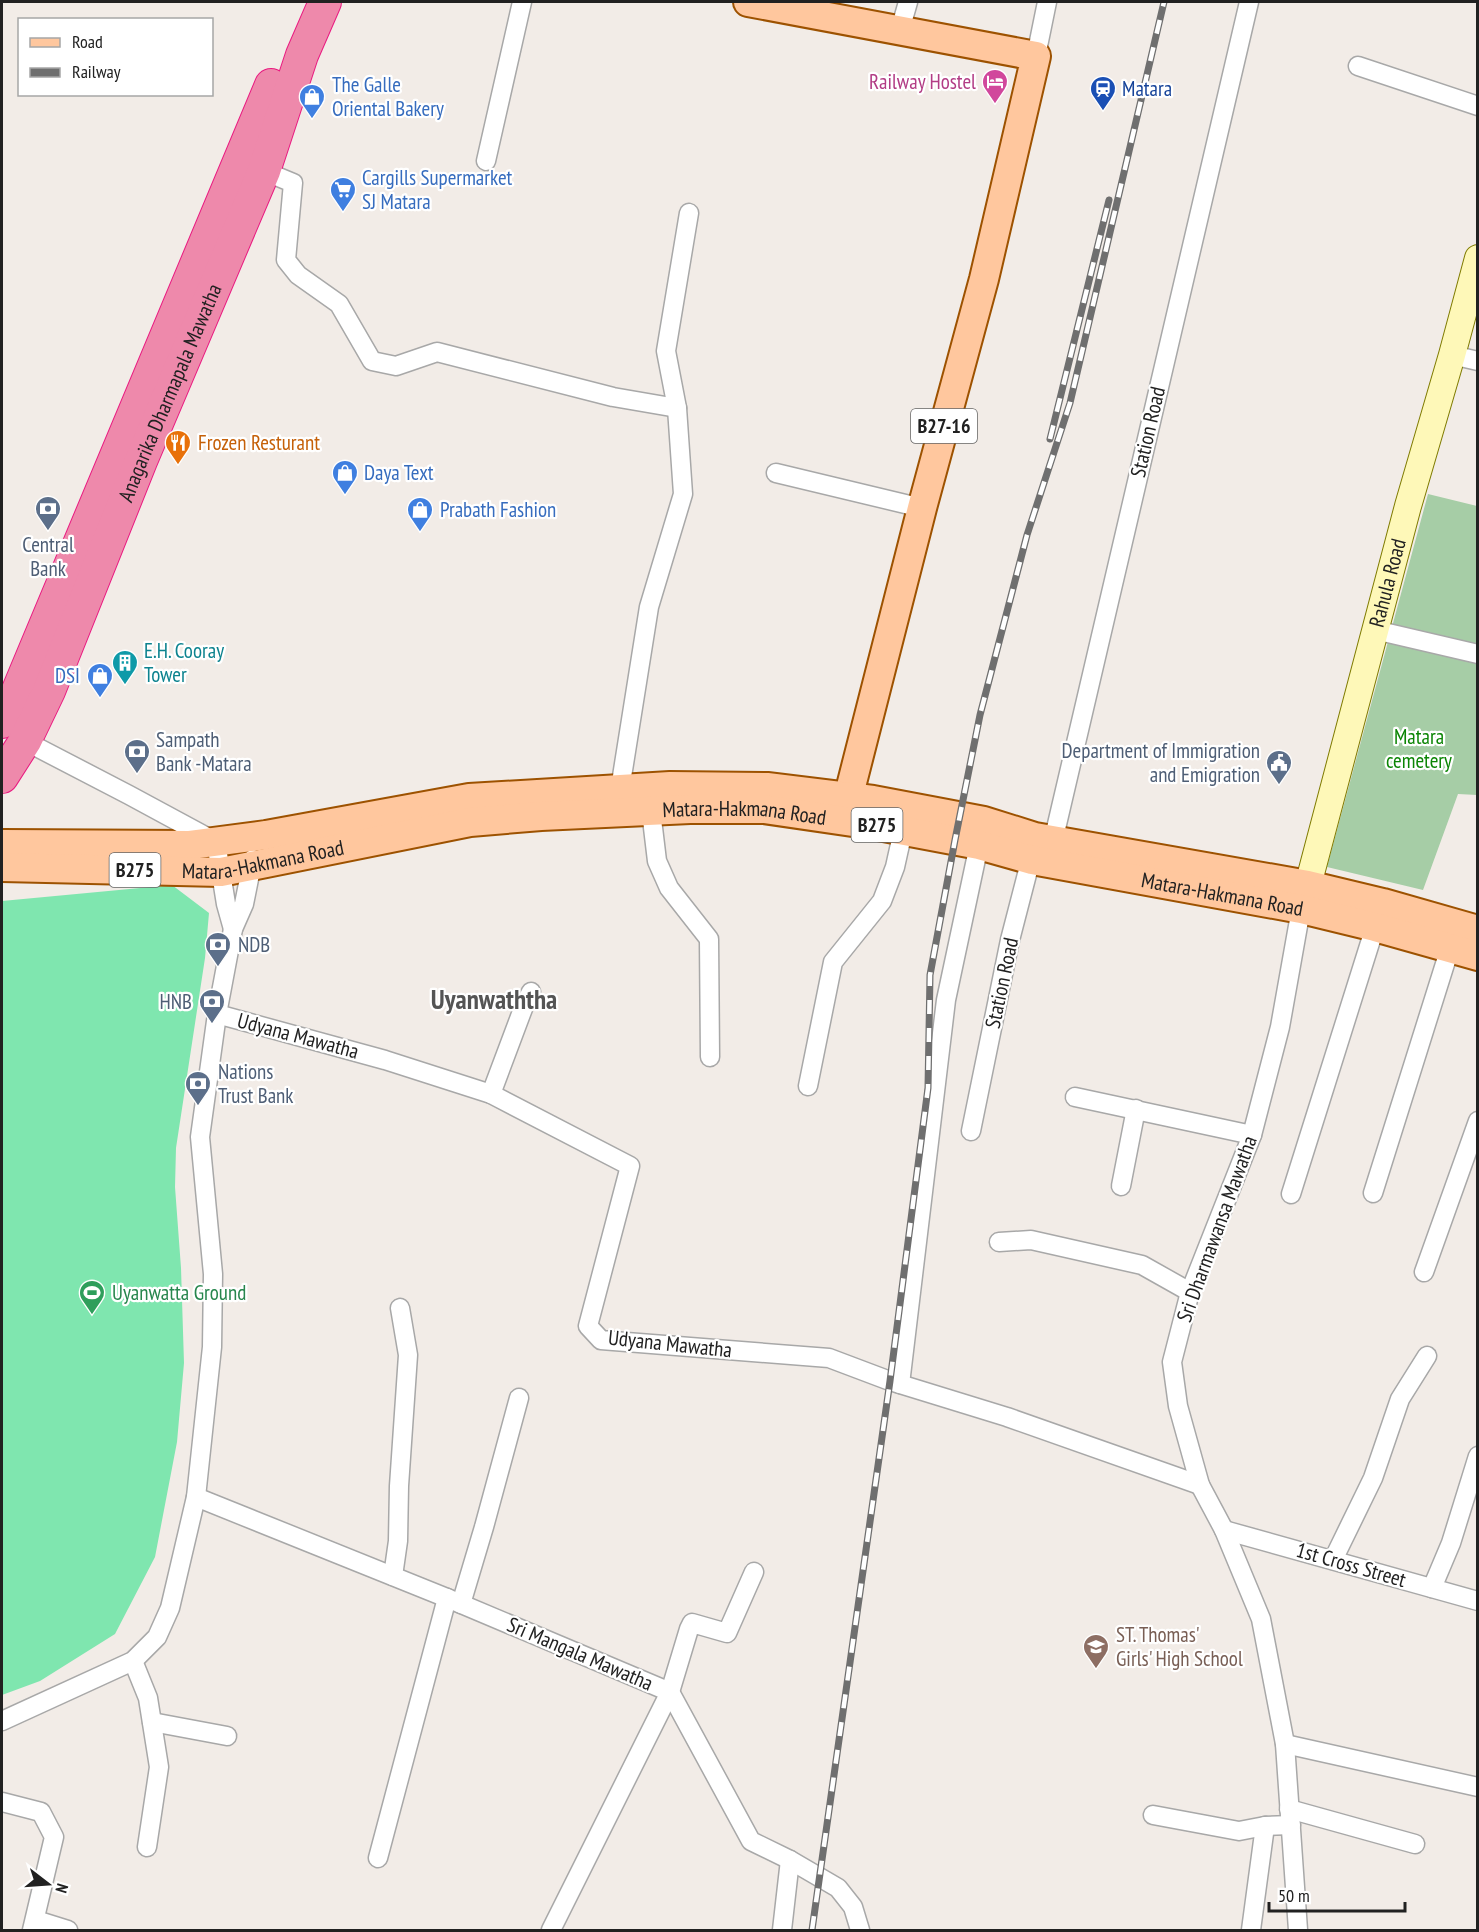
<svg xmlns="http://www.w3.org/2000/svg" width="1479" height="1932" font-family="'PT Sans Narrow',sans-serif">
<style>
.cemetery{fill:#a6cda6}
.pitch{fill:#7fe6af}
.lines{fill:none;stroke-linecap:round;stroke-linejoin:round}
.street-casing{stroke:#a8a8a8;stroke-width:21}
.secondary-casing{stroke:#7f7b00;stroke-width:28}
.primary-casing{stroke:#9d5200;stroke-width:32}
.highway-casing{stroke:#e91a80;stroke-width:34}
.street{stroke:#fff;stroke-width:18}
.secondary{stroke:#fef8b8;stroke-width:26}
.primary{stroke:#ffc79e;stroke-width:28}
.highway{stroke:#ee89ab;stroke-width:32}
.rail-casing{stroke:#6f6f6f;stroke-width:7}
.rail{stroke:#fff;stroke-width:4.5;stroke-dasharray:14;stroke-linecap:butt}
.labels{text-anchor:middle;stroke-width:4.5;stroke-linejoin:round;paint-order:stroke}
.shield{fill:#fff;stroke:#646464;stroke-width:1.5}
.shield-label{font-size:20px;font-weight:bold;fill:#212121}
.hotel-label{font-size:21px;fill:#b23c85;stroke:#fff;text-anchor:end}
.shop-label{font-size:21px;fill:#366cbe;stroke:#fff;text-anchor:start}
.transit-label{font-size:21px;fill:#164399;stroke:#fff;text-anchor:start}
.street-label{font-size:21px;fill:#212121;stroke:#fff}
.food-label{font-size:21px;fill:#c56008;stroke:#fff;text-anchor:start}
.service-label{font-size:21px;fill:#4e5e75;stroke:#fff;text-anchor:start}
.culture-label{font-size:21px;fill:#0d838f;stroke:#fff;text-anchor:start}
.park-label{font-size:21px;fill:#0b8504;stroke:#fff}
.leisure-label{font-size:21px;fill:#27864d;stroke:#fff;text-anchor:start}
.education-label{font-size:21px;fill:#785e54;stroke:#fff;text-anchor:start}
.district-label{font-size:27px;font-weight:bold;fill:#545454;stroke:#fff}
</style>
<rect width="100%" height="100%" fill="#f2ece7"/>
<!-- cemetery -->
<polygon class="cemetery" points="1428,494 1477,506 1477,795 1458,794 1423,890 1327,867"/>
<!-- pitch -->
<polygon class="pitch" points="172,885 209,913 205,958 176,1148 175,1187 181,1268 184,1363 177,1442 155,1557 115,1634 40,1681 2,1695 2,901"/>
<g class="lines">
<defs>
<g id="street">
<polyline points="900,30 908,2"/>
<polyline points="1036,56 1047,2"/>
<polyline points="1358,66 1478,106"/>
<polyline points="486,161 522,2"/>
<polyline points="264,171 293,183 286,260 298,275 339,304 372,361 396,366 437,352 613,397 677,408"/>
<polyline points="1452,355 1478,361"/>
<polyline points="776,473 922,508"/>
<polyline points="1375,630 1478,654"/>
<polyline points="25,741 129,795 216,842 226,904 233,929"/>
<polyline points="620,789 649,607 683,494 677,408 666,351 689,213"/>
<polyline points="651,811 657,861 669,888 709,939 710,1057"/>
<polyline points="1051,850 1249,2"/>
<polyline points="217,1014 385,1060 491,1094 630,1166 588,1326 601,1340 829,1358 890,1381 1007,1417 1200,1485"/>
<polyline points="808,1086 833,962 882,901 895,867 903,831"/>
<polyline points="491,1094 524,1006 531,992"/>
<polyline points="1075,1097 1252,1135"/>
<polyline points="971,1131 1010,940 1033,851"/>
<polyline points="1121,1186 1136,1109"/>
<polyline points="1373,1193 1450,948"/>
<polyline points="1291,1194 1375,927"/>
<polyline points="999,1242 1031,1240 1142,1265 1190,1292"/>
<polyline points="1424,1272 1478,1121"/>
<polyline points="900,1384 946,1000 979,845"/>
<polyline points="196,1497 447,1598 670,1692 751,1841 790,1860 838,1888 853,1907 860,1930"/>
<polyline points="1224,1530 1478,1601"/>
<polyline points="1333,1560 1373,1478 1400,1399 1427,1356"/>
<polyline points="393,1576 398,1541 399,1486 408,1355 400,1308"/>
<polyline points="1432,1588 1451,1543 1478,1456"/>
<polyline points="461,1604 484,1527 519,1398"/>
<polyline points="133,1661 148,1698 159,1767 147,1847"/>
<polyline points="2,1721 133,1661 157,1637 170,1608 196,1497 212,1347 213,1274 200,1137 217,1014 233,929 244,904 253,859"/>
<polyline points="152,1722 227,1736"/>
<polyline points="1285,1744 1478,1787"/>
<polyline points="2,1802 41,1812 54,1837 32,1930"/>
<polyline points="1289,1809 1415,1844"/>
<polyline points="1153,1815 1239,1831 1265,1826 1291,1825"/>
<polyline points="378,1858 447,1598"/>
<polyline points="36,1920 68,1930"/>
<polyline points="551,1930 670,1692 689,1629 692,1623 727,1633 754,1572"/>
<polyline points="782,1930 790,1860"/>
<polyline points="1251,1930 1265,1826"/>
<polyline points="1298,1930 1285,1744 1261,1619 1224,1530 1200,1485 1178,1406 1172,1362 1190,1292 1252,1135 1280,1027 1301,909"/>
</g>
<g id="secondary">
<path id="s1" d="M1303,904L1408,506L1452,355L1478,258"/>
</g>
<g id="primary">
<polyline points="748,2 1036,56 984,279 922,508 844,814"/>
<polyline points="2,844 190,845 266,835 469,798 670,786 767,787 873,800 984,821 1035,837 1308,885 1383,903 1478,930"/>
<path id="s2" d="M2,867L221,872L470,822L541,816L690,809H764L873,825L979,845L1032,860L1301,909L1375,927L1478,956"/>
</g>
<g id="highway">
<polyline points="2,722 16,695 271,85"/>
<path id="s3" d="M2,777L25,741L49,691L141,461L264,171L302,55L325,2"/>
</g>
</defs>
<!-- street casing -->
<use href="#street" class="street-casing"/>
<!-- secondary casing -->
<use href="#secondary" class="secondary-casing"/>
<!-- primary casing -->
<use href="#primary" class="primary-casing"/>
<!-- highway casing -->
<use href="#highway" class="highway-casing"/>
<!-- street -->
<use href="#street" class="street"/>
<!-- secondary -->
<use href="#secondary" class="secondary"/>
<!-- primary -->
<use href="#primary" class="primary"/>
<!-- highway -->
<use href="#highway" class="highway"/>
<defs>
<g id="rail">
<polyline points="1050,439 1109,200"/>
<polyline points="812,1930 890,1381 928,1088 930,975 955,840 980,715 1027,535 1070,403 1164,2"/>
</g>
</defs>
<!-- rail casing -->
<use href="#rail" class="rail-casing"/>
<!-- rail -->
<use href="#rail" class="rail"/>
</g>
<!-- icons -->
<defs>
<symbol id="hotel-pin" viewBox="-11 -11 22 30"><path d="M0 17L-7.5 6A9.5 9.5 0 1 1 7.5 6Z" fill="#d1479c" stroke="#fff"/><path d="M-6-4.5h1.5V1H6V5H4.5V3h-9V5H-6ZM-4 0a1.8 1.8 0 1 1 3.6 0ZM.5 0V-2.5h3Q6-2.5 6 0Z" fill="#fff"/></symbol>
<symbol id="station-pin" viewBox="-11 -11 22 30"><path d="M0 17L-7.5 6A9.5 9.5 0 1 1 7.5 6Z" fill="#1a4fb4" stroke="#fff"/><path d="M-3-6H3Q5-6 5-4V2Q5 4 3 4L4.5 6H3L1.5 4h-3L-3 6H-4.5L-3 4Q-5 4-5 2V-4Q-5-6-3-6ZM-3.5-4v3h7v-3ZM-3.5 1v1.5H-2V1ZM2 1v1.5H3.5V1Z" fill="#fff"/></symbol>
<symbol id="shop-pin" viewBox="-11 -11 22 30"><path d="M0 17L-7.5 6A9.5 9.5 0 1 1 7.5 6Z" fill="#3f7fe0" stroke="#fff"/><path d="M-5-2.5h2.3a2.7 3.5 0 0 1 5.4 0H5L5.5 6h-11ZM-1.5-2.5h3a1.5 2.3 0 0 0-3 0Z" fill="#fff"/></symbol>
<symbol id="supermarket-pin" viewBox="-11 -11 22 30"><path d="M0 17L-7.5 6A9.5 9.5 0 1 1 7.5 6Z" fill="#3f7fe0" stroke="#fff"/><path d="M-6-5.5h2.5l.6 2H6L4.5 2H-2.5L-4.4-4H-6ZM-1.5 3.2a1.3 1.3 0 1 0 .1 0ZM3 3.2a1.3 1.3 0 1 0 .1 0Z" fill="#fff"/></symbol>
<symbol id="restaurant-pin" viewBox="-11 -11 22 30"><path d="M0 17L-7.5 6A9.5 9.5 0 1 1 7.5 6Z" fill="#e8710a" stroke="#fff"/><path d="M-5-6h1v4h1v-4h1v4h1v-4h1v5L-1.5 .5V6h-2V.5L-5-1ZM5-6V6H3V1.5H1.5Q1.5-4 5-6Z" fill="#fff"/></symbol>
<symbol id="bank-pin" viewBox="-11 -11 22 30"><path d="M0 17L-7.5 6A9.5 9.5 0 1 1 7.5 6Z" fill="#5c6f8a" stroke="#fff"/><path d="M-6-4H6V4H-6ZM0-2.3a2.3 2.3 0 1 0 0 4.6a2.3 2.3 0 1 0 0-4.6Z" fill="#fff"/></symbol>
<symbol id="building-pin" viewBox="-11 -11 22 30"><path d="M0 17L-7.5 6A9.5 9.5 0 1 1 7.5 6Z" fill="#0f9aa8" stroke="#fff"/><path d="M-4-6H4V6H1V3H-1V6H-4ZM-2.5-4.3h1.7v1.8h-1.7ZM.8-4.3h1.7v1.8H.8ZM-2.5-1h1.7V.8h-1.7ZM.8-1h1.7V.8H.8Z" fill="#fff"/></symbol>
<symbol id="civic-pin" viewBox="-11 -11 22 30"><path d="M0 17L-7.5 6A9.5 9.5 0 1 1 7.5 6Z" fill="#5c6f8a" stroke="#fff"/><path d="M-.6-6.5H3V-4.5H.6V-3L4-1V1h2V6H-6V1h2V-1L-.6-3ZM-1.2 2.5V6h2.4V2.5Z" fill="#fff"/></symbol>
<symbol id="stadium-pin" viewBox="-11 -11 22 30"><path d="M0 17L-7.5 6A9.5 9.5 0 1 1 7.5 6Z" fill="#2e9e5b" stroke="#fff"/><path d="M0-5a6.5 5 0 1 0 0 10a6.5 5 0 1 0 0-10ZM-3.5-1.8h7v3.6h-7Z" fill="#fff"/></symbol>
<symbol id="school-pin" viewBox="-11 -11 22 30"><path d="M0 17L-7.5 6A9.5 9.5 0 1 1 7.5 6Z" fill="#8d6e63" stroke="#fff"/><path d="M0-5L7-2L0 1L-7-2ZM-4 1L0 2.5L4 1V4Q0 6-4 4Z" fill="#fff"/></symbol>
</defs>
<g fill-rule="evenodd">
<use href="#hotel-pin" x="980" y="67" width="30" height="40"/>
<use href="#station-pin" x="1088" y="74" width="30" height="40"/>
<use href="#shop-pin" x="297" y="82" width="30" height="40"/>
<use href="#supermarket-pin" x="328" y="175" width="30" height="40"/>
<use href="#restaurant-pin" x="163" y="428" width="30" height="40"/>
<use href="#shop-pin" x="330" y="458" width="30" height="40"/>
<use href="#bank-pin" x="33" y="494" width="30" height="40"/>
<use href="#shop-pin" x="405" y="495" width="30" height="40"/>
<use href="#building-pin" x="110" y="648" width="30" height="40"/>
<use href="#shop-pin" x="85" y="661" width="30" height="40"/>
<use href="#bank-pin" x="122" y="737" width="30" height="40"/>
<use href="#civic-pin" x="1264" y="748" width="30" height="40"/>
<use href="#bank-pin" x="203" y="930" width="30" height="40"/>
<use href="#bank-pin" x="197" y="987" width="30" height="40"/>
<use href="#bank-pin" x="183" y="1069" width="30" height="40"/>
<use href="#stadium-pin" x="77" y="1278" width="30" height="40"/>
<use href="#school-pin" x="1081" y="1632" width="30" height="40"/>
</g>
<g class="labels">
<!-- shield labels -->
<g class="shield">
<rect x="911" y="409" width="66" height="34" rx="4.5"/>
<rect x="851.5" y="808" width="51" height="34" rx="4.5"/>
<rect x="109.5" y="853" width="51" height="34" rx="4.5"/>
</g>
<g class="shield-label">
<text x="944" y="433">B27-16</text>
<text x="877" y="832">B275</text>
<text x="135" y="877">B275</text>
</g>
<!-- hotel labels -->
<g class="hotel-label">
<text x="976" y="89">Railway Hostel</text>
</g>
<!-- shop labels -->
<g class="shop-label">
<text x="332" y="92">The Galle<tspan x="332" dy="24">Oriental Bakery</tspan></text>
<text x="362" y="185">Cargills Supermarket<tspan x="362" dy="24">SJ Matara</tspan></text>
<text x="364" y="480">Daya Text</text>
<text x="440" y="517">Prabath Fashion</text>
<text x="80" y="683" text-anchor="end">DSI</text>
</g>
<!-- transit labels -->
<g class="transit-label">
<text x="1122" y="96">Matara</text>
</g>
<!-- street labels -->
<g class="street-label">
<text dy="7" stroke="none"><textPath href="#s3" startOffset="420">Anagarika Dharmapala Mawatha</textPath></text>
<text transform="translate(1148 432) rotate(-77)" y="7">Station Road</text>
<text dy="7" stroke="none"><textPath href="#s1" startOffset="332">Rahula Road</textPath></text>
<text dy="7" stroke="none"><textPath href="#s2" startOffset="748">Matara-Hakmana Road</textPath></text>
<text dy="7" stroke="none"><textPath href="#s2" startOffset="262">Matara-Hakmana Road</textPath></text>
<text dy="7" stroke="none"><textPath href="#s2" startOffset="1234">Matara-Hakmana Road</textPath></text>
<text transform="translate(1002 983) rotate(-78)" y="7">Station Road</text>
<text transform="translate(298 1036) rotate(15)" y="7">Udyana Mawatha</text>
<text transform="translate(1217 1229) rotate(-70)" y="7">Sri Dharmawansa Mawatha</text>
<text transform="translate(670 1344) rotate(6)" y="7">Udyana Mawatha</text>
<text transform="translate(1351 1565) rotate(16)" y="7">1st Cross Street</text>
<text transform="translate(580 1654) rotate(23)" y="7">Sri Mangala Mawatha</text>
</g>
<!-- food labels -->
<g class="food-label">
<text x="198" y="450">Frozen Resturant</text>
</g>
<!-- service labels -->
<g class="service-label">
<text x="48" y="552" text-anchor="middle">Central<tspan x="48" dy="24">Bank</tspan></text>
<text x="156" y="747">Sampath<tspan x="156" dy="24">Bank -Matara</tspan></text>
<text x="1260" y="758" text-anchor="end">Department of Immigration<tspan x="1260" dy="24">and Emigration</tspan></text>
<text x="238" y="952">NDB</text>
<text x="192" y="1009" text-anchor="end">HNB</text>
<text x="218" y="1079">Nations<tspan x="218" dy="24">Trust Bank</tspan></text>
</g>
<!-- culture labels -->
<g class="culture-label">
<text x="144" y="658">E.H. Cooray<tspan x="144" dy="24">Tower</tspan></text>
</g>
<!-- park labels -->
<g class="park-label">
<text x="1419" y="744">Matara<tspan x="1419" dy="24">cemetery</tspan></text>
</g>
<!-- leisure labels -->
<g class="leisure-label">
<text x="112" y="1300">Uyanwatta Ground</text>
</g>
<!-- education labels -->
<g class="education-label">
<text x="1116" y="1642">ST. Thomas'<tspan x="1116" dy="24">Girls' High School</tspan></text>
</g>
<!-- district labels -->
<g class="district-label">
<text x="494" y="1009">Uyanwaththa</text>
</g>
</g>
<!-- border -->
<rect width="1479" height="1932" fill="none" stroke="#212121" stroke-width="6"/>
<!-- legend -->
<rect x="18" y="18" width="195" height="78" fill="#ffffff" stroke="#a6a6a6" stroke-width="1.5"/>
<rect x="30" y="38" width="30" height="9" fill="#ffc79e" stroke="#a6a6a6" stroke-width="1.5"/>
<text x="72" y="48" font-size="18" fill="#212121">Road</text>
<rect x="30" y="68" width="30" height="9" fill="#6f6f6f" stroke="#a6a6a6" stroke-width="1.5"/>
<text x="72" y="78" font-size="18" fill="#212121">Railway</text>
<!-- north arrow -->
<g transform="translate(48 1884) rotate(107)" stroke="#ffffff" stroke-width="4.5" paint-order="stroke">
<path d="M0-4.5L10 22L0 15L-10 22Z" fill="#212121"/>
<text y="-9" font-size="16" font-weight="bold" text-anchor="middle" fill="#212121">N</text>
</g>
<!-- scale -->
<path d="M1269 1902v9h136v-9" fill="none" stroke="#212121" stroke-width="3"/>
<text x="1278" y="1902" font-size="18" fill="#212121" stroke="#ffffff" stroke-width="4.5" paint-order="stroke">50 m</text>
</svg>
